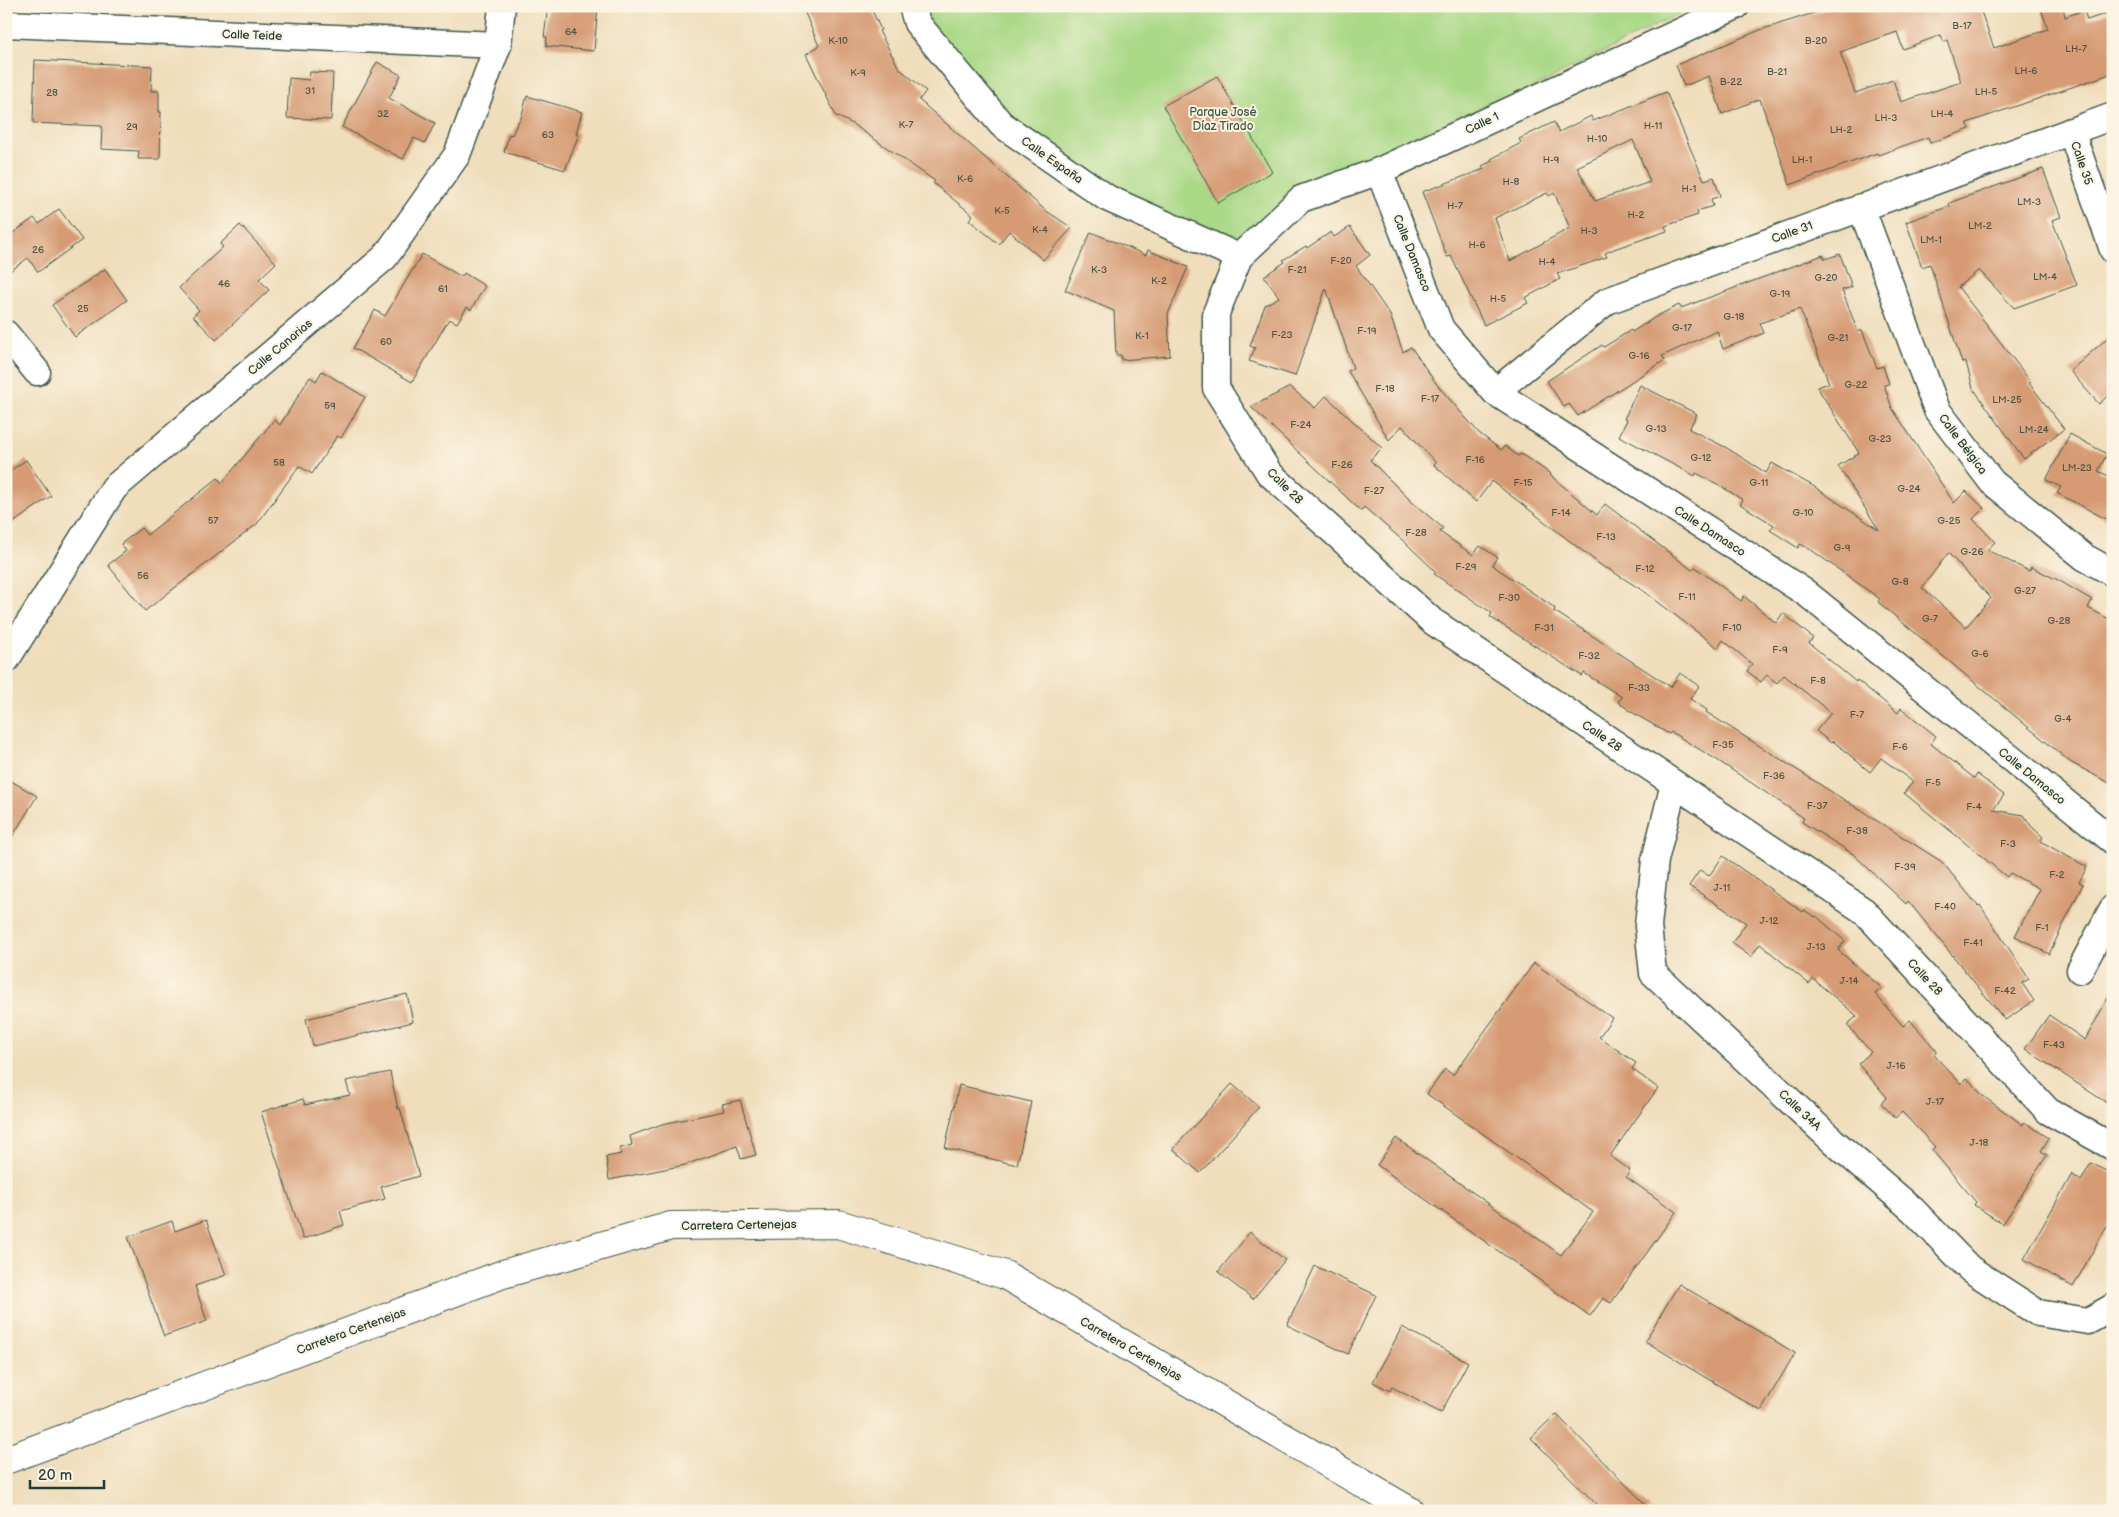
<svg xmlns="http://www.w3.org/2000/svg" width="2119" height="1517" font-family="'Balsamiq Sans',sans-serif">
<style>
.green{fill:#a9d886;stroke:#648a5d}
.building{fill:#d69b74;fill-rule:evenodd}
.lines{fill:none;stroke-linecap:round;stroke-linejoin:round}
.minor-casing{stroke:#3e5548;stroke-width:29}
.major-casing{stroke:#3e5548;stroke-width:30}
.minor{stroke:#fff;stroke-width:26}
.major{stroke:#fff;stroke-width:28}
.labels{text-anchor:middle;stroke-width:4;stroke-linejoin:round;paint-order:stroke}
.number-label{font-size:10px;fill:#4d5444}
.street-label{font-size:12px;fill:#1f3d34;stroke:#fcf5e5}
.park-label{font-size:12px;fill:#3b5c44;stroke:#fcf5e5}
</style>
<rect width="100%" height="100%" fill="#fcf5e5"/>
<filter id="ink" filterUnits="userSpaceOnUse"><feTurbulence type="fractalNoise" baseFrequency=".02" numOctaves="2"/><feDisplacementMap in="SourceGraphic" scale="10" xChannelSelector="R" yChannelSelector="G"/><feConvolveMatrix kernelMatrix="1 2 1 2 8 2 1 2 1" color-interpolation-filters="sRGB"/></filter>
<filter id="wash" filterUnits="userSpaceOnUse"><feTurbulence type="fractalNoise" baseFrequency=".0096" numOctaves="4" result="noise"/><feDisplacementMap in="SourceGraphic" scale="20" xChannelSelector="R" yChannelSelector="G"/><feGaussianBlur stdDeviation="1.12" result="paint"/><feColorMatrix in="noise" values="0 0 0 0 0 0 0 0 0 0 0 0 0 0 0 0 0 1.4 0 .05"/><feComposite in="paint" operator="in"/></filter>
<g filter="url(#wash)">
<rect width="100%" height="100%" fill="#efddbb"/>
<!-- green -->
<polygon class="green" points="916,6 1694,6 1286,213 1239,257 1001,124"/>
<g id="blocks">
<!-- building -->
<g class="building">
<polygon points="548,6 598,6 594,51 546,46 547,37 544,37"/>
<polygon points="802,6 870,6 881,30 879,31 899,68 926,91 919,100 1045,210 1072,228 1043,260 1009,231 999,244 969,220 973,215 933,183 935,181 851,123 836,116 806,54 819,46"/>
<path d="M1836,6H1979L1994,48L2048,29L2040,6H2063L2065,17L2084,10L2087,20L2113,11V73L1967,123L1970,129L1930,143L1928,137L1878,155L1877,153L1790,185L1760,99L1722,114L1709,76L1684,86L1676,65L1760,30ZM1897,32L1903,49L1941,35L1944,42L1947,40L1961,82L1901,102L1893,80L1855,93L1840,52Z"/>
<polygon points="35,60 152,66 151,91 159,91 159,112 161,112 160,159 138,159 139,151 101,149 102,126 33,123"/>
<polygon points="377,62 401,75 389,98 435,123 425,143 414,138 403,159 342,127"/>
<polygon points="310,72 333,73 331,120 287,118 289,78 309,80"/>
<polygon points="1217,76 1272,172 1218,203 1163,106"/>
<path d="M1666,92L1704,180L1714,177L1720,196L1711,199L1713,206L1697,211L1698,215L1665,226L1667,231L1614,249L1605,253L1607,257L1557,274L1560,279L1525,298L1528,303L1484,325L1451,256L1447,257L1422,192L1484,169L1482,166L1492,161L1491,159L1521,143L1519,139L1554,122L1559,132L1591,116L1593,121ZM1633,140L1650,182L1595,201L1577,167ZM1547,193L1549,196L1554,193L1570,228L1510,261L1495,218Z"/>
<polygon points="527,96 582,112 576,133 579,134 565,170 504,152 509,134 512,135 518,122 521,118"/>
<polygon points="2043,169 2061,217 2052,220 2077,285 2014,308 1979,270 1958,287 2031,382 2029,383 2064,429 2024,459 1973,388 1966,362 1962,363 1930,264 1922,267 1906,222 1950,206 1949,203"/>
<polygon points="59,209 82,240 38,272 28,258 6,274 6,238 34,218 39,224"/>
<polygon points="240,225 276,263 259,279 269,290 216,340 193,316 199,310 179,288 223,247 220,244"/>
<polygon points="1350,227 1370,255 1356,266 1390,315 1403,352 1411,347 1438,386 1479,433 1501,450 1505,446 1518,456 1521,454 1551,474 1550,475 1597,515 1605,504 1692,570 1695,567 1741,601 1744,596 1776,623 1783,613 1813,638 1809,643 1856,682 1857,680 1898,713 1901,708 1936,736 1931,744 1974,778 1977,774 2004,795 1993,810 2024,815 2031,826 2043,837 2040,841 2087,867 2079,882 2083,884 2049,954 2015,936 2040,889 2010,873 2007,877 1904,793 1913,782 1881,758 1870,772 1833,741 1831,743 1816,731 1831,713 1784,675 1777,683 1767,675 1761,682 1747,671 1752,664 1723,640 1718,648 1645,592 1607,568 1606,569 1492,481 1476,502 1434,465 1436,463 1402,426 1389,440 1348,371 1353,368 1326,288 1295,376 1249,361 1255,348 1250,346 1265,305 1279,297 1264,276 1285,262 1283,260 1306,246 1307,248 1331,232 1334,237"/>
<polygon points="1091,232 1146,255 1148,250 1188,267 1168,314 1170,356 1121,360 1121,355 1116,355 1114,311 1065,290"/>
<polygon points="422,254 462,277 464,273 485,286 471,310 467,307 457,323 449,319 412,382 353,348 375,310 385,316"/>
<path d="M1840,254L1852,287L1842,290L1858,332L1862,330L1877,368L1883,366L1889,384L1884,385L1892,408L1954,503L1966,491L1984,508L1973,519L1995,542L1987,550L2029,571L2031,567L2060,581L2092,600L2088,608L2113,621V785L2070,762L1878,602L1880,599L1810,549L1800,544L1798,548L1770,530L1774,525L1740,504L1743,500L1719,485L1696,473L1695,476L1619,436L1627,420L1624,419L1640,385L1697,414L1689,429L1727,448L1766,473L1772,463L1813,486L1879,530L1838,466L1859,453L1817,387L1829,383L1800,309L1760,323L1764,333L1723,349L1717,331L1662,356L1665,360L1578,416L1569,404L1564,407L1547,381L1602,345L1604,347L1631,330L1632,332L1657,316L1679,305L1681,308L1823,255L1825,259ZM1948,553L1991,598L1966,627L1922,588Z"/>
<polygon points="105,269 127,300 75,337 52,305"/>
<polygon points="2113,333 2113,391 2099,404 2070,371"/>
<polygon points="322,371 365,397 341,438 337,436 312,474 299,466 257,524 145,611 108,565 126,551 121,544 141,528 147,535 218,478 222,483 274,420 280,425 310,377 316,381"/>
<polygon points="1290,387 1315,408 1326,396 1382,448 1370,460 1413,503 1443,528 1440,532 1473,555 1480,546 1497,557 1492,565 1555,608 1554,611 1671,687 1680,673 1699,686 1690,699 1707,710 1706,712 1942,862 1978,906 1980,905 2029,979 2022,983 2034,1001 2005,1020 1908,901 1906,904 1853,854 1802,822 1804,818 1717,760 1671,732 1669,734 1635,714 1618,702 1622,697 1584,673 1582,676 1490,617 1492,613 1434,574 1436,572 1408,545 1364,507 1361,511 1251,407"/>
<polygon points="2070,434 2107,454 2098,471 2113,478 2113,507 2106,519 2057,493 2061,487 2046,480"/>
<polygon points="26,460 51,496 6,528 6,474"/>
<polygon points="6,778 37,796 6,847"/>
<polygon points="1723,856 1803,912 1804,910 1815,917 1816,916 1845,941 1838,950 1882,988 1875,994 1903,1026 1910,1020 1937,1051 1934,1055 1961,1084 1967,1078 1983,1096 2023,1125 2024,1122 2049,1138 2041,1151 2047,1155 2003,1224 1974,1205 1976,1202 1932,1150 1935,1147 1902,1112 1895,1118 1881,1103 1887,1097 1858,1064 1871,1052 1847,1025 1857,1016 1813,979 1809,984 1760,944 1751,957 1732,943 1746,923 1689,886 1700,870 1709,876"/>
<polygon points="1534,963 1612,1018 1599,1037 1636,1063 1632,1069 1658,1088 1610,1156 1630,1170 1626,1177 1676,1212 1611,1303 1603,1298 1590,1316 1377,1165 1396,1138 1561,1255 1593,1212 1427,1094 1445,1069 1453,1075"/>
<polygon points="2113,989 2113,1107 2025,1049 2049,1015 2085,1040"/>
<polygon points="407,994 413,1022 313,1046 306,1019"/>
<polygon points="390,1072 398,1109 400,1108 419,1176 381,1187 385,1199 340,1211 344,1225 303,1239 261,1112 303,1099 305,1105 350,1095 346,1081"/>
<polygon points="1232,1084 1259,1107 1200,1173 1173,1149"/>
<polygon points="959,1085 1031,1102 1017,1165 945,1148"/>
<polygon points="740,1100 756,1155 741,1159 737,1146 685,1165 609,1180 606,1157 621,1154 620,1148 632,1145 630,1136 662,1124 724,1111 722,1104"/>
<polygon points="2091,1163 2113,1174 2113,1215 2073,1287 2024,1259 2072,1174 2081,1181"/>
<polygon points="206,1220 226,1275 195,1286 207,1321 164,1336 128,1237 172,1221 175,1231"/>
<polygon points="1250,1232 1285,1260 1253,1299 1218,1272"/>
<polygon points="1315,1266 1376,1295 1348,1354 1287,1325"/>
<polygon points="1679,1284 1795,1353 1761,1411 1645,1341"/>
<polygon points="1402,1327 1468,1362 1441,1413 1392,1387 1390,1391 1373,1382"/>
<polygon points="1556,1414 1652,1511 1603,1511 1531,1438"/>
</g>
</g>
</g>
<g filter="url(#ink)">
<use href="#blocks" fill-opacity="0" stroke="#3e5548" stroke-width="1"/>
<g class="lines">
<defs>
<g id="minor">
<polyline points="912,6 917,23 1001,124 1107,198 1239,257"/>
<polyline points="1736,6 1379,171 1301,199 1239,257 1216,313 1216,388 1269,473 1432,621 1864,911 2048,1111 2113,1147"/>
<polyline points="6,24 498,45"/>
<polyline points="2071,131 2113,250"/>
<polyline points="1379,171 1441,329 1495,392 1806,593 2113,841"/>
<polyline points="1861,207 1937,410 1992,482 2084,557 2113,573"/>
<polyline points="6,334 37,372"/>
<polyline points="1495,392 1607,301 2113,116"/>
<polyline points="6,660 114,488 385,257 457,155 498,45 502,6"/>
<polyline points="1674,784 1655,860 1648,926 1653,973 1833,1141 1913,1210 1970,1269 2038,1313 2088,1321 2113,1307"/>
<polyline points="2080,970 2113,908"/>
</g>
<polyline id="major" points="6,1460 503,1274 671,1226 838,1224 1005,1275 1410,1511"/>
</defs>
<!-- minor casing -->
<use href="#minor" class="minor-casing"/>
<!-- major casing -->
<use href="#major" class="major-casing"/>
<!-- minor -->
<use href="#minor" class="minor"/>
<!-- major -->
<use href="#major" class="major"/>
</g>
</g>
<g class="labels">
<!-- number labels -->
<g class="number-label">
<text x="1962" y="29">B-17</text>
<text x="571" y="35">64</text>
<text x="838" y="44">K-10</text>
<text x="1816" y="44">B-20</text>
<text x="2076" y="52">LH-7</text>
<text x="2026" y="74">LH-6</text>
<text x="1777" y="75">B-21</text>
<text x="858" y="76">K-9</text>
<text x="1731" y="85">B-22</text>
<text x="310" y="94">31</text>
<text x="1986" y="95">LH-5</text>
<text x="52" y="96">28</text>
<text x="383" y="117">32</text>
<text x="1942" y="117">LH-4</text>
<text x="1886" y="121">LH-3</text>
<text x="906" y="128">K-7</text>
<text x="1653" y="129">H-11</text>
<text x="132" y="130">29</text>
<text x="1841" y="133">LH-2</text>
<text x="548" y="138">63</text>
<text x="1597" y="142">H-10</text>
<text x="1551" y="163">H-9</text>
<text x="1802" y="163">LH-1</text>
<text x="965" y="182">K-6</text>
<text x="1511" y="185">H-8</text>
<text x="1689" y="192">H-1</text>
<text x="2029" y="205">LM-3</text>
<text x="1455" y="209">H-7</text>
<text x="1002" y="214">K-5</text>
<text x="1636" y="218">H-2</text>
<text x="1980" y="229">LM-2</text>
<text x="1040" y="233">K-4</text>
<text x="1589" y="234">H-3</text>
<text x="1931" y="243">LM-1</text>
<text x="1477" y="248">H-6</text>
<text x="38" y="253">26</text>
<text x="1341" y="264">F-20</text>
<text x="1547" y="265">H-4</text>
<text x="1099" y="273">K-3</text>
<text x="1297" y="273">F-21</text>
<text x="2045" y="280">LM-4</text>
<text x="1826" y="281">G-20</text>
<text x="1159" y="284">K-2</text>
<text x="224" y="287">46</text>
<text x="443" y="292">61</text>
<text x="1780" y="297">G-19</text>
<text x="1498" y="302">H-5</text>
<text x="83" y="312">25</text>
<text x="1734" y="320">G-18</text>
<text x="1682" y="331">G-17</text>
<text x="1367" y="334">F-19</text>
<text x="1282" y="338">F-23</text>
<text x="1142" y="339">K-1</text>
<text x="1838" y="341">G-21</text>
<text x="386" y="345">60</text>
<text x="1639" y="359">G-16</text>
<text x="1856" y="388">G-22</text>
<text x="1385" y="392">F-18</text>
<text x="1430" y="402">F-17</text>
<text x="2007" y="403">LM-25</text>
<text x="330" y="409">59</text>
<text x="1301" y="428">F-24</text>
<text x="1656" y="432">G-13</text>
<text x="2034" y="433">LM-24</text>
<text x="1880" y="442">G-23</text>
<text x="1701" y="461">G-12</text>
<text x="1475" y="463">F-16</text>
<text x="279" y="466">58</text>
<text x="1342" y="468">F-26</text>
<text x="2077" y="471">LM-23</text>
<text x="1523" y="486">F-15</text>
<text x="1759" y="486">G-11</text>
<text x="1909" y="492">G-24</text>
<text x="1374" y="494">F-27</text>
<text x="1561" y="516">F-14</text>
<text x="1803" y="516">G-10</text>
<text x="213" y="524">57</text>
<text x="1949" y="524">G-25</text>
<text x="1416" y="536">F-28</text>
<text x="1606" y="540">F-13</text>
<text x="1842" y="551">G-9</text>
<text x="1972" y="555">G-26</text>
<text x="1466" y="570">F-29</text>
<text x="1645" y="572">F-12</text>
<text x="143" y="579">56</text>
<text x="1900" y="585">G-8</text>
<text x="2025" y="594">G-27</text>
<text x="1687" y="600">F-11</text>
<text x="1509" y="601">F-30</text>
<text x="1930" y="622">G-7</text>
<text x="2059" y="624">G-28</text>
<text x="1544" y="631">F-31</text>
<text x="1732" y="631">F-10</text>
<text x="1780" y="653">F-9</text>
<text x="1980" y="657">G-6</text>
<text x="1589" y="659">F-32</text>
<text x="1818" y="684">F-8</text>
<text x="1639" y="691">F-33</text>
<text x="1857" y="718">F-7</text>
<text x="2063" y="722">G-4</text>
<text x="1723" y="748">F-35</text>
<text x="1900" y="750">F-6</text>
<text x="1774" y="779">F-36</text>
<text x="1933" y="786">F-5</text>
<text x="1817" y="809">F-37</text>
<text x="1974" y="810">F-4</text>
<text x="1857" y="834">F-38</text>
<text x="2008" y="847">F-3</text>
<text x="1905" y="870">F-39</text>
<text x="2057" y="878">F-2</text>
<text x="1722" y="891">J-11</text>
<text x="1945" y="910">F-40</text>
<text x="1769" y="924">J-12</text>
<text x="2042" y="931">F-1</text>
<text x="1973" y="946">F-41</text>
<text x="1816" y="950">J-13</text>
<text x="1849" y="984">J-14</text>
<text x="2005" y="994">F-42</text>
<text x="2054" y="1048">F-43</text>
<text x="1896" y="1069">J-16</text>
<text x="1935" y="1105">J-17</text>
<text x="1979" y="1146">J-18</text>
</g>
<!-- street labels -->
<g class="street-label">
<text transform="translate(252 35) rotate(2)" y="4">Calle Teide</text>
<text transform="translate(1482 123) rotate(-25)" y="4">Calle 1</text>
<text transform="translate(1052 160) rotate(35)" y="4">Calle España</text>
<text transform="translate(2082 163) rotate(71)" y="4">Calle 35</text>
<text transform="translate(1792 232) rotate(-20)" y="4">Calle 31</text>
<text transform="translate(1412 253) rotate(68)" y="4">Calle Damasco</text>
<text transform="translate(280 347) rotate(-40)" y="4">Calle Canarias</text>
<text transform="translate(1963 444) rotate(53)" y="4">Calle Bélgica</text>
<text transform="translate(1285 486) rotate(45)" y="4">Calle 28</text>
<text transform="translate(1710 531) rotate(33)" y="4">Calle Damasco</text>
<text transform="translate(1602 736) rotate(34)" y="4">Calle 28</text>
<text transform="translate(2032 776) rotate(39)" y="4">Calle Damasco</text>
<text transform="translate(1925 977) rotate(47)" y="4">Calle 28</text>
<text transform="translate(1800 1110) rotate(43)" y="4">Calle 34A</text>
<text transform="translate(739 1225) rotate(-1)" y="4">Carretera Certenejas</text>
<text transform="translate(351 1331) rotate(-20)" y="4">Carretera Certenejas</text>
<text transform="translate(1131 1349) rotate(30)" y="4">Carretera Certenejas</text>
</g>
<!-- park labels -->
<g class="park-label">
<text x="1223" y="116">Parque José<tspan x="1223" dy="14">Díaz Tirado</tspan></text>
</g>
</g>
<!-- margin -->
<rect width="2119" height="1517" fill="none" stroke="#fcf5e5" stroke-width="25"/>
<!-- scale -->
<path d="M30 1480v8h74v-8" fill="none" stroke="#1f3d34" stroke-width="2.5"/>
<text x="38" y="1480" font-size="15" fill="#1f3d34" stroke="#fcf5e5" stroke-width="4" paint-order="stroke">20 m</text>
</svg>
